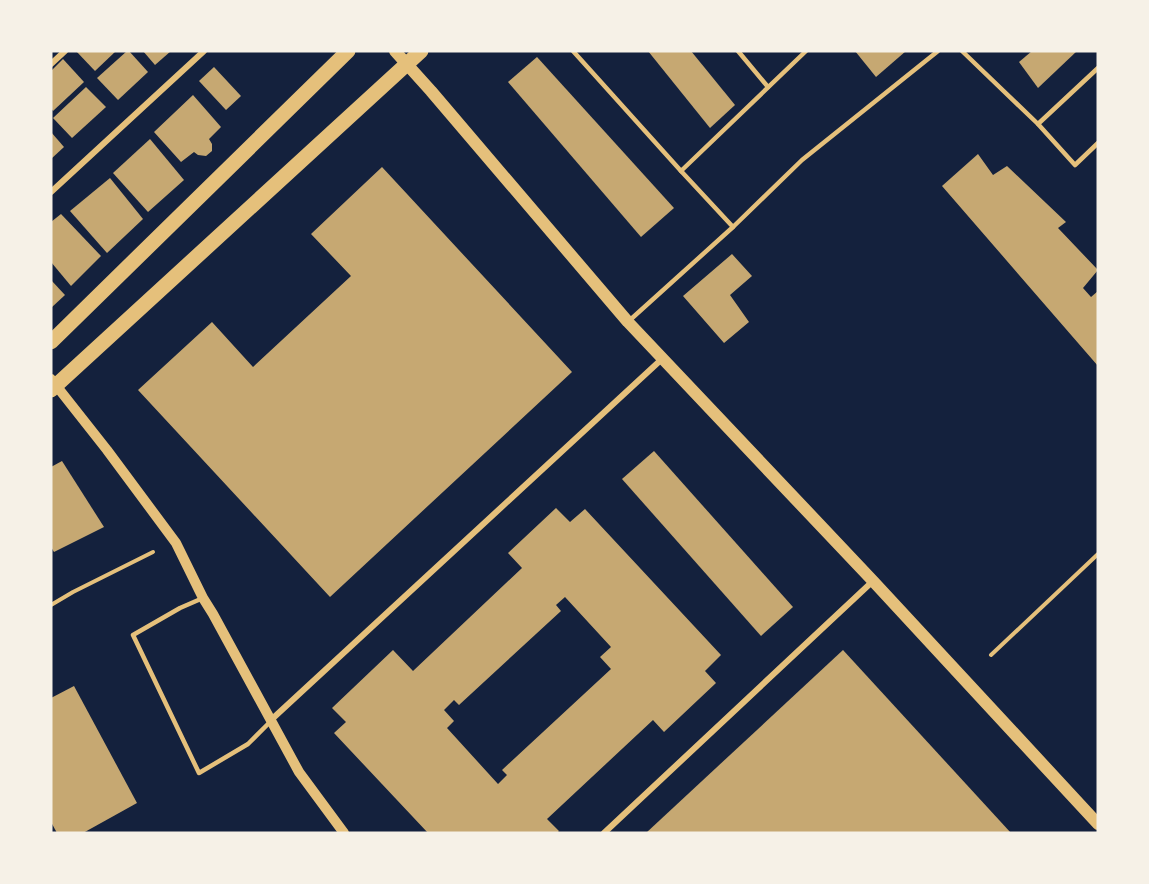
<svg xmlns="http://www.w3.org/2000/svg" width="1149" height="884" font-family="'Varela Round',sans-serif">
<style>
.building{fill:#c6a872;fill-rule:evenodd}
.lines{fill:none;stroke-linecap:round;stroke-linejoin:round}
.path{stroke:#e5c07b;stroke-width:4}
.service{stroke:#e5c07b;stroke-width:4.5}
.minor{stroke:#e5c07b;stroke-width:6}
.tertiary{stroke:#e5c07b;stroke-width:10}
.secondary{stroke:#e5c07b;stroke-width:12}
.primary{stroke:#e5c07b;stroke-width:15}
</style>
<rect width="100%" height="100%" fill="#14213d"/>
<!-- building -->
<g class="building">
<polygon points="76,51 116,51 95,71"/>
<polygon points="127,51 129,51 148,72 118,100 97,78"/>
<polygon points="143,51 171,51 155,65"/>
<polygon points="648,51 691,51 735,105 710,128"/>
<polygon points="855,51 906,51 876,77"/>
<polygon points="1032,51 1077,51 1038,88 1019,62"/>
<polygon points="537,57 674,208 641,237 508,82"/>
<polygon points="63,59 84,82 53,111 51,108 51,71"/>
<polygon points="214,67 241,96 226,110 199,81"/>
<polygon points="86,87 106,107 72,138 53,118"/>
<polygon points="193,95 221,127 209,139 212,144 212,151 206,156 198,155 194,152 181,162 154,132"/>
<polygon points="51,132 64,147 51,159"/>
<polygon points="150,139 184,180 148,212 113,173"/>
<polygon points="978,154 993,175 1007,166 1066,222 1058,228 1098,270 1083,288 1091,297 1098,291 1098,366 942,186"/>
<polygon points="382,167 572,372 330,597 138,390 212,322 253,367 351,276 311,234"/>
<polygon points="110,178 143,219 107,253 70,211"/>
<polygon points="61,214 101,256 71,286 51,262 51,222"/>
<polygon points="732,254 752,276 730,295 749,322 724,343 683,296"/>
<polygon points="51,280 65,295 51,308"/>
<polygon points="654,451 793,607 761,636 622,479"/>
<polygon points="62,461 104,527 54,552 51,547 51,467"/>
<path d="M556,508L570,522L585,509L721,655L705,671L716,683L664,732L653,720L547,819L559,831L557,833H428L334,733L346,722L332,708L393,650L413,671L522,568L508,553ZM565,597L611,647L600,657L611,669L502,770L507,775L498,784L447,728L454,721L444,710L454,700L459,705L561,611L556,605Z"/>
<polygon points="843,650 1011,833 646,833"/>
<polygon points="74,686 137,803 83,833 57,833 51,822 51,698"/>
</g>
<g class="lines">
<!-- path -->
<g class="path">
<polyline points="51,605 73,592 153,552"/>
<polyline points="991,655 1098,554"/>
</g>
<!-- service -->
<g class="service">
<polyline points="573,51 681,171 806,51"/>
<polyline points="738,51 768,87"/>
<polyline points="962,51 1038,124"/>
<polyline points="1098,68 1038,124 1075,165 1098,143"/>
<polyline points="733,227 802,160 938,51"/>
<polyline points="630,320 733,227 681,171"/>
<polyline points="203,598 180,608 133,635 199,773 248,744 270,722"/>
</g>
<!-- minor -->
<g class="minor">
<polyline points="51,64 65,51"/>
<polyline points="51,192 204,51"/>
<polyline points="271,720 663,358"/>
<polyline points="604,833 873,581"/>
</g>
<!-- tertiary -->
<polyline class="tertiary" points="51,379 107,450 176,543 203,598 213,614 299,772 344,833"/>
<!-- secondary -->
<polyline class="secondary" points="395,51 431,91 628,322 873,581 1098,824"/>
<!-- primary -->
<g class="primary">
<polyline points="51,342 348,51"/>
<polyline points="51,390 421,51"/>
</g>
</g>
<!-- border -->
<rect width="1149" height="884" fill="none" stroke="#f6f1e7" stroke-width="105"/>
</svg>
